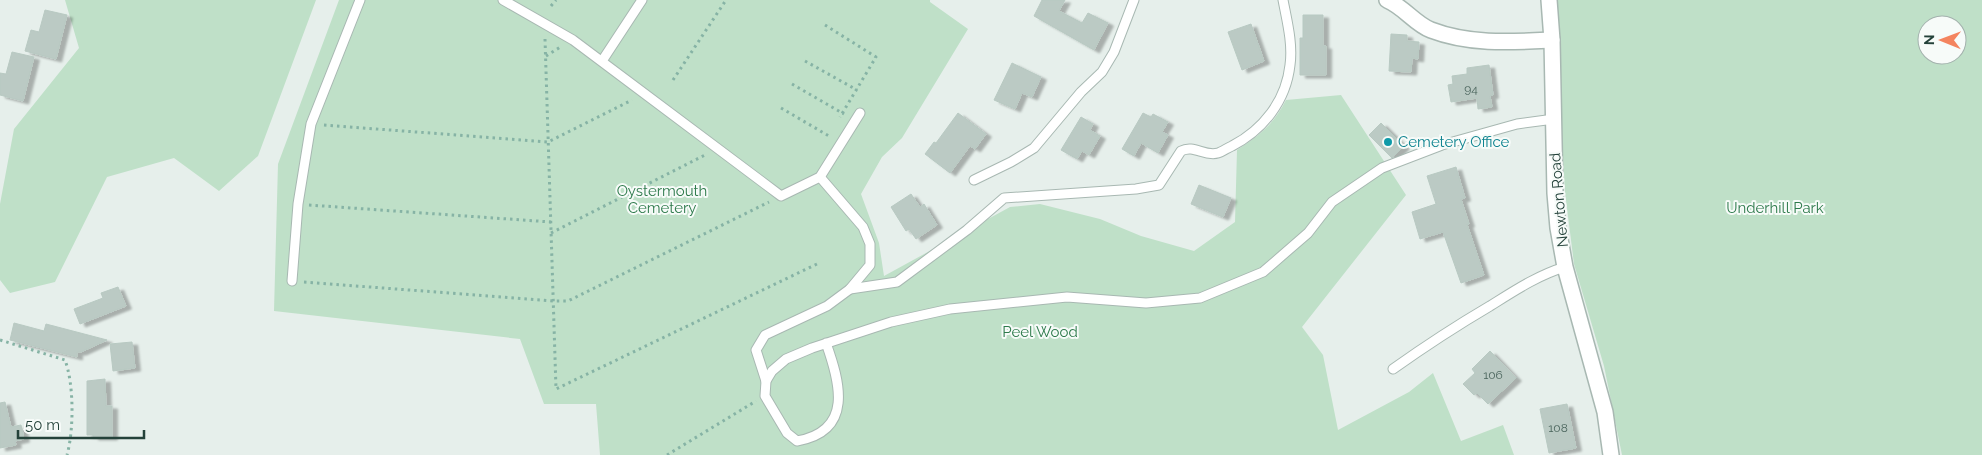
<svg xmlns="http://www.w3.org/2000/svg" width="1982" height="455" font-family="Raleway,sans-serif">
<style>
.green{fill:#bfe0c8;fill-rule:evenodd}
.building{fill:#bbcac4;stroke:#b8c9c2;filter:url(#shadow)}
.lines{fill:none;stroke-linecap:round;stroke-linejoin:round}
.service-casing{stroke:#a8b8b2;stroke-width:11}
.minor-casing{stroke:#a8b8b2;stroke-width:18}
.tertiary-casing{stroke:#a8b8b2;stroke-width:18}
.path{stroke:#86b3a5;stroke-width:3;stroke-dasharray:2.5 4;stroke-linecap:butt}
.service{stroke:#fff;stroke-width:9}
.minor{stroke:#fff;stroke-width:15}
.tertiary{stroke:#fff;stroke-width:15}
.culture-dot{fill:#0f9aa8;stroke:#f7fbf9;stroke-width:2}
.labels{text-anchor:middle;stroke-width:4;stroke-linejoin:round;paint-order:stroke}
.number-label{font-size:12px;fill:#4a645c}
.culture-label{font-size:15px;fill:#0d838f;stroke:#f7fbf9;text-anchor:start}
.park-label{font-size:15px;fill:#2d7a4b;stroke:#f7fbf9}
.street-label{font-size:15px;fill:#24423a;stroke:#f7fbf9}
</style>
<defs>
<filter id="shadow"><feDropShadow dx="5.5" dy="3" stdDeviation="1" flood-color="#0004"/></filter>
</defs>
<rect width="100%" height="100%" fill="#e6efeb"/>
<!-- green -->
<g class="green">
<polygon points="65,0 316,0 258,156 219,191 174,158 107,177 55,282 10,293 0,280 0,204 14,129 79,48"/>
<path d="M339,0H930V2L968,29L902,138L882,157L861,194L879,243L884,276L1010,207L1040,204L1100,219L1141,236L1194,251L1235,222L1237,150C1261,134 1272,126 1286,100L1341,95L1406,195L1302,327L1323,355L1338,430L1409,392L1433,373L1461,441L1503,425L1514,455H600L596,404H544L520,339L274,311L278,164Z"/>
<path d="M1554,0H1982V455H1622L1604,366L1574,264L1565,192ZM1927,25H1957V55H1927Z"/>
</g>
<!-- building -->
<g class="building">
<polygon points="1042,0 1065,0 1059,11 1082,23 1088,13 1108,23 1094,50 1034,16"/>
<polygon points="45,10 67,15 56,59 25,51 31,30 39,32"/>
<polygon points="1303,15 1323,15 1323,46 1326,46 1326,75 1300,75 1300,38 1303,38"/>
<polygon points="1251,24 1264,61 1242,70 1228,32"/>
<polygon points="1391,34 1407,35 1407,41 1419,42 1418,59 1412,58 1411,72 1389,71"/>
<polygon points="12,52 34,57 23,101 0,95 0,73 6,74"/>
<polygon points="1012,63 1041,77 1032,97 1022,93 1015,109 994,100"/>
<polygon points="1489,65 1493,95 1490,96 1492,107 1478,109 1477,98 1451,102 1448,85 1453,84 1452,76 1467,74 1467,68"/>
<polygon points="958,113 986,134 975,149 970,146 950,173 925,154 934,142 936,143"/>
<polygon points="1143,113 1151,117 1153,114 1168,122 1162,132 1168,135 1158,153 1141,143 1134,156 1122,149"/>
<polygon points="1081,117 1093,124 1090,130 1100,136 1089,155 1082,151 1077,159 1061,150"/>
<polygon points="1381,123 1404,146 1392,158 1369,135"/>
<polygon points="1456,167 1465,198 1461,199 1469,224 1467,224 1484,275 1461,283 1443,232 1420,239 1412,212 1436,204 1427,176"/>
<polygon points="1199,185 1231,198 1223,217 1191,204"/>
<polygon points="911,194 920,207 924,204 937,225 916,239 909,229 906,231 891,207"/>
<polygon points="118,287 126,306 80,324 74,309 103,298 101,293"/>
<polygon points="14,323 44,331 46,324 107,340 81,352 77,352 77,357 10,340"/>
<polygon points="132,342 135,368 113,371 110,344"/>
<polygon points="1490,351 1516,378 1488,404 1477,393 1474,395 1463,384 1475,373 1472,369"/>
<polygon points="105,379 106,406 112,406 112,437 93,437 93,435 87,435 87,381"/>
<polygon points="5,402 11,427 21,425 24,439 15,441 16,445 0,448 0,403"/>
<polygon points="1567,404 1576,448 1549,453 1540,409"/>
</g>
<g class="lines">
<defs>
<g id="service">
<polyline points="503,0 573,40 781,196 820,177 860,113"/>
<polyline points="602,61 642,0"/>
<polyline points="974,180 1011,162 1034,148 1081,92 1102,72 1114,52 1134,0"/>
<polyline points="292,281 298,204 311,124 360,0"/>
<path d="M850,289L897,282L967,230L1004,198L1136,189L1159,185L1181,151C1194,144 1204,157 1218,153C1222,152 1227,148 1232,146C1263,130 1286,101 1290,65C1293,44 1287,21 1283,0"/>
<path d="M826,343C840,382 854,431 797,441L787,433L765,396L766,381L772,371L786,359L812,348L891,322L950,309L1067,297L1146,303L1200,298L1263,272L1308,233L1332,202L1382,168L1442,145L1517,124L1554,119"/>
<path d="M1393,369C1424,347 1456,326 1490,306C1514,291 1538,275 1565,267"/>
<polyline points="766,381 756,350 765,335 827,306 850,289 870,265 870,244 863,227 820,177"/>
</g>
<path id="minor" d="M1387,0C1404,7 1415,24 1431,30C1470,45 1512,42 1552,40"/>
<polyline id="tertiary" points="1549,0 1552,40 1555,193 1558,228 1565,267 1605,412 1611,455"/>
</defs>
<!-- service casing -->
<use href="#service" class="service-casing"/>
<!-- minor casing -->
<use href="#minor" class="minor-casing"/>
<!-- tertiary casing -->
<use href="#tertiary" class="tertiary-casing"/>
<!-- path -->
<g class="path">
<polyline points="551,6 556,0"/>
<polyline points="825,25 876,57 840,117"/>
<polyline points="545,39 556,389 819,263"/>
<polyline points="546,56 562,46"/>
<polyline points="805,61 857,90"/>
<polyline points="673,80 726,0"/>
<polyline points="792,84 844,114"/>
<polyline points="781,108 829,136"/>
<polyline points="324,125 548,142 632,100"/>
<polyline points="309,205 551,222"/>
<polyline points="551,233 707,154"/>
<polyline points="304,282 554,301 568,301 769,202"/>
<path d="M0,340L65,360C74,384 74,430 67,455"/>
<polyline points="667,455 756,401"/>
</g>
<!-- service -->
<use href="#service" class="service"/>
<!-- minor -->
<use href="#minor" class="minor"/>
<!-- tertiary -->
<use href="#tertiary" class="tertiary"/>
</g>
<!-- markers -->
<circle class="culture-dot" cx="1388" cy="142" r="5"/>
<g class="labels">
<!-- number labels -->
<g class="number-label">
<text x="1471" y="93">94</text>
<text x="1493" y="379">106</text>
<text x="1558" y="432">108</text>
</g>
<!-- culture labels -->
<g class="culture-label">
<text x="1398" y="147">Cemetery Office</text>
</g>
<!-- park labels -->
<g class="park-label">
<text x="662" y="196">Oystermouth<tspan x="662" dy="17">Cemetery</tspan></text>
<text x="1775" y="213">Underhill Park</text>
<text x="1040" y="337">Peel Wood</text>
</g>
<!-- street labels -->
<g class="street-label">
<text transform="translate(1559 200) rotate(-95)" y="5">Newton Road</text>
</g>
</g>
<!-- north arrow -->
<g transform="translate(1942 40) rotate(271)"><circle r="24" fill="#f7fbf9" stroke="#a3b1ad"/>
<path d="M0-4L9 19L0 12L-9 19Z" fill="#f4845f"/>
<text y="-8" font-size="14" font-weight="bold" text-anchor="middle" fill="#24423a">N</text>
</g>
<!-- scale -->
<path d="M18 430v8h126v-8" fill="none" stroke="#24423a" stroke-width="2.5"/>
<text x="25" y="430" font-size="15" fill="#24423a" stroke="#f7fbf9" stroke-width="4" paint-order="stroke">50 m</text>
</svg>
